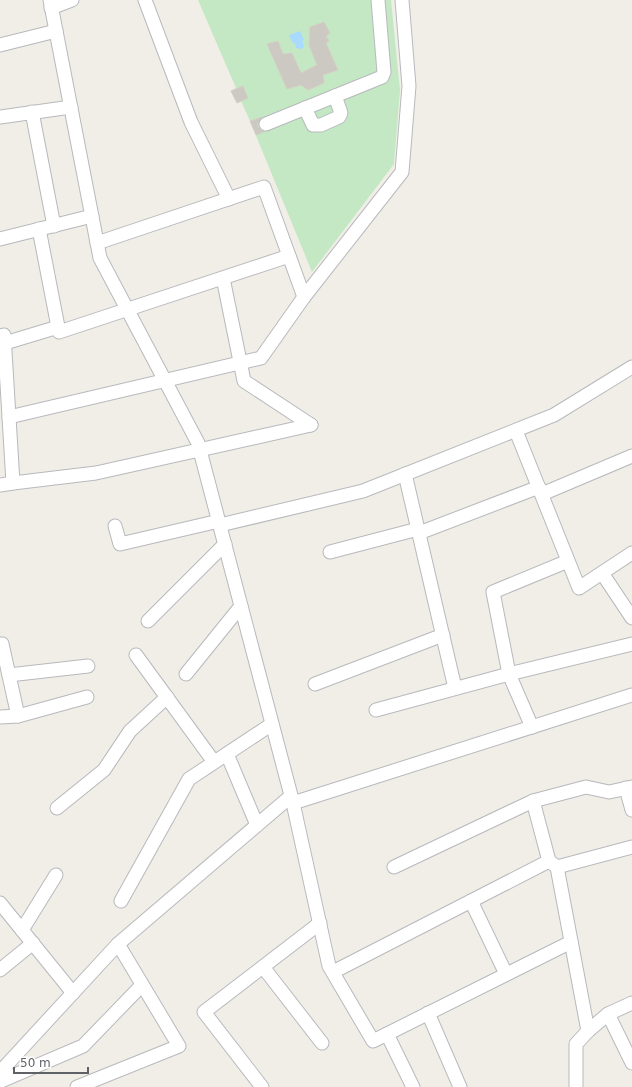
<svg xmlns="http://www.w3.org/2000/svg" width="632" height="1087" font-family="'DejaVu Sans',sans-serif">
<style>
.green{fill:#c4e8c3}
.water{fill:#a8dbff}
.building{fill:#ccc9c3;stroke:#d5d0c4}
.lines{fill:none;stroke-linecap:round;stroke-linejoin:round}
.minor-casing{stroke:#b7b9bd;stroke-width:15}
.minor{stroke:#fff;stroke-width:13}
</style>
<rect width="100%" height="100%" fill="#f0eee6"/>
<!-- green -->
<polygon class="green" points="198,0 391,0 400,90 394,164 312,272 250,121 241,101 237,103 231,91 236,88"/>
<!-- water -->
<polygon class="water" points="300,31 304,40 302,41 304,45 303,48 300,49 296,48 295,43 293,44 289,35"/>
<!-- building -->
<g class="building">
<polygon points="324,22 330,33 326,36 329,41 326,43 338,70 323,75 324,83 308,90 301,85 287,89 267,44 278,41 283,54 292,53 301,73 317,65 309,45 310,27"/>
<polygon points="243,86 248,98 237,103 231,91"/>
<polygon points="262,117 258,123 258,127 261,130 264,132 256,135 250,121"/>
</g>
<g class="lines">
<defs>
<g id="minor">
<polyline points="50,0 100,258 198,443 293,803"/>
<polyline points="145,0 191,122 229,199"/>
<polyline points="51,8 72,0"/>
<polyline points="0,45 56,31"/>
<polyline points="305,108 313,125 321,125 339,117 341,113 335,96"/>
<polyline points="32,112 54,226"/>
<polyline points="0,117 71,107"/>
<polyline points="266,124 382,77 384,72 378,0"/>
<polyline points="39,229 59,332 289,256"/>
<polyline points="0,239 92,216"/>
<polyline points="97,243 264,187 304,297"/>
<polyline points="223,278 244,381 311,425"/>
<polyline points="0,336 4,335 13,483"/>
<polyline points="5,343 58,327"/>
<polyline points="9,417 261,358 304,297 402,172 409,86 402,0"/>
<polyline points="516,431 579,588 632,553"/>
<polyline points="405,474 455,688"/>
<polyline points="0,485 13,483 96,473 311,425"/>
<polyline points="542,494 632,456"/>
<polyline points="220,525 363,491 554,415 632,367"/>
<polyline points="115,526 120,544 219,521"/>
<polyline points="419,533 539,487"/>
<polyline points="330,552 418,529"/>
<polyline points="602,573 632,618"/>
<polyline points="148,621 225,544"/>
<polyline points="0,644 2,644 18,716"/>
<polyline points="136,655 214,762"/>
<polyline points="186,674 241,606"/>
<polyline points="9,675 88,666"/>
<polyline points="315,684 443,635"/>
<polyline points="376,710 509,674 632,644"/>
<polyline points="0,717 18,716 87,697"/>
<polyline points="532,727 509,674 493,592 568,561"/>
<polyline points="227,754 257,825"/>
<polyline points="626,788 632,810"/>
<polyline points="533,801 549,861 557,867 632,847"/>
<polyline points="57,808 104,770 130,731 167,697"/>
<polyline points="394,867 533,801 586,787 609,792 632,787"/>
<polyline points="557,867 588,1031"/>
<polyline points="121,901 189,779 272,724"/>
<polyline points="471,901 506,974"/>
<polyline points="0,903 73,993"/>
<polyline points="22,930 56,875"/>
<polyline points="571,942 373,1041 329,966 293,803 632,695"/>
<polyline points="263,967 322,1043"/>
<polyline points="0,970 33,943"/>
<polyline points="333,972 549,861"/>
<polyline points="428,1013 460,1087"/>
<polyline points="608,1014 632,1063"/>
<polyline points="387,1034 413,1087"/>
<polyline points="0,1072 118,944 291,796"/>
<polyline points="1,1081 83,1046 142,985"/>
<polyline points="77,1087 179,1046 118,944"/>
<polyline points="262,1087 204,1012 320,923"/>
<polyline points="576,1087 576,1044 588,1031 608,1014 632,1003"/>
</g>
</defs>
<!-- minor casing -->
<use href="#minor" class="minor-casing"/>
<!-- minor -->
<use href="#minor" class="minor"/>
</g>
<!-- scale -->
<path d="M14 1067v6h74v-6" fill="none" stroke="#5e6267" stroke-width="2"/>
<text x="20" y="1067" font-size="12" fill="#5e6267" stroke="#ffffff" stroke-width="3" paint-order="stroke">50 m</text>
</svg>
